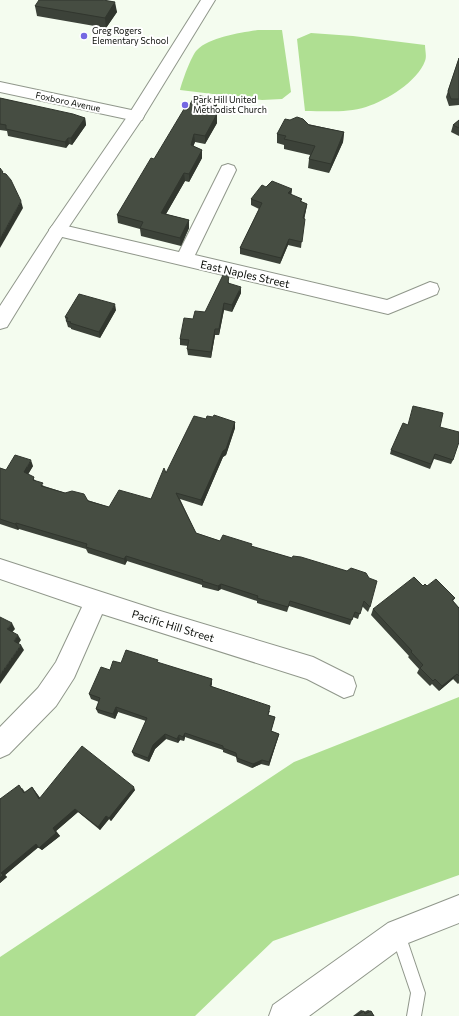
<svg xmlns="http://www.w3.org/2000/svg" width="459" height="1016" font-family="Commissioner,sans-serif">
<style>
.green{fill:#afdf92}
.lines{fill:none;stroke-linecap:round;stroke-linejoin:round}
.service-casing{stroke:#90978b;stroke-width:2}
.minor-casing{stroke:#90978b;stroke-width:2}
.tertiary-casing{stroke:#90978b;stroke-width:2}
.service{fill:#fff;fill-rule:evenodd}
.minor{fill:#fff;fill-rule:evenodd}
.tertiary{fill:#fff;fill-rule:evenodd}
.wall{fill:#3c4239}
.shaded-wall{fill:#31362e}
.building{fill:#464d42;stroke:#31362e}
.poi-dot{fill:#7467e2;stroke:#fff;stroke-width:1.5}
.labels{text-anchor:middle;stroke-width:4;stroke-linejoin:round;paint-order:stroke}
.far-poi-label{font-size:9px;fill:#0c0f0a;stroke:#fff;text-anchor:start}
.far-street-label{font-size:9px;fill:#0c0f0a;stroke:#fff}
.street-label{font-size:11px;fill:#0c0f0a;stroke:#fff}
</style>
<rect width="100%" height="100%" fill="#f4fcef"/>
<!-- green -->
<g class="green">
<path d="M258,30H282L291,92L282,99L262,100L180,90C182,82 191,56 197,50C210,37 240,33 258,30Z"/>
<path d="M311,33L353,36L425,45C425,50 427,57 425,61C417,82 387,100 366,107C347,113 324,111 305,111L297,39Z"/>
<polygon points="459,697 459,875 273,941 195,1016 0,1016 0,957 294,762"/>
</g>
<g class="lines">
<defs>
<polygon id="service" points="398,927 403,929 405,934 425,993 421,1016 407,1016 411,993 391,934 393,929"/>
<g id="minor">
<polygon points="0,82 136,111 142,112 144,116 142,120 136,121 0,92"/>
<polygon points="228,164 234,166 236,170 195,255 387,300 430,282 437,284 439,289 437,294 388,314 58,236 52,234 49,230 52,226 58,224 179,252 222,166"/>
<polygon points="0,559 157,610 313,657 353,677 356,686 353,695 344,698 307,679 102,614 74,678 56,706 9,754 0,758 0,727 38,688 56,662 82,607 0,579"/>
<polygon points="459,895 459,923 408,943 309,1016 269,1016 273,1005 388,923"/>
</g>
<polygon id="tertiary" points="201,0 215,0 144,116 64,234 7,327 0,329 0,306 52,226 129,114"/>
</defs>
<!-- service casing -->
<use href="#service" class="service-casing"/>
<!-- minor casing -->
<use href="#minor" class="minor-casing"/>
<!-- tertiary casing -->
<use href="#tertiary" class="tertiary-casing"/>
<!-- service -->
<use href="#service" class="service"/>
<!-- minor -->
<use href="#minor" class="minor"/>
<!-- tertiary -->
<use href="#tertiary" class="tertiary"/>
</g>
<!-- wall -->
<g class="wall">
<polygon points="111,1 117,12 106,28 37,16 35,6"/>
<polygon points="459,58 459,105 449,106 446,97"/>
<polygon points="0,98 85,118 86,125 72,145 69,144 66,148 8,136 7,131 0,130"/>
<polygon points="217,107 213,114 217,114 217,123 205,144 195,142 193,146 202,150 202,158 189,182 185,181 166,214 189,220 189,228 181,246 141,236 140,229 118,223 117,215 187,110"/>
<polygon points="290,120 344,132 343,142 329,173 308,168 309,159 310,155 284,149 284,145 277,143 277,134"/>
<polygon points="459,120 459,136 451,132 453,125"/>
<polygon points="266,187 292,189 291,195 302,199 301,202 307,204 306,210 304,219 301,248 288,245 280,264 240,254 240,248 259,209 251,205 251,199"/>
<polygon points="229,281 229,284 241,293 232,312 224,310 219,335 215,335 211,358 188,355 187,349 188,346 180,345 180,339 193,319 205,312"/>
<polygon points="116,310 100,338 71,329 71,328 68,327 65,317"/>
<polygon points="213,417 235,422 235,428 226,455 223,457 202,506 180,499 196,533 220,541 251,546 292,558 347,571 370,607 368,612 362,606 358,619 353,617 350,625 289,606 287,612 257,603 257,601 221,589 218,591 202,587 202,585 127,561 125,565 88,553 86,549 19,529 18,530 0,524 0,468 6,470 33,466 28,474 36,481 44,486 109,507 151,499 166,473 206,419"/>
<polygon points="408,425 440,427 453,460 451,464 434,459 430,469 390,454 391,450"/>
<polygon points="423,586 427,586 455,598 453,601 459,608 459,683 458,684 453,679 439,691 432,684 430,686 417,673 419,669 408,657 409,656 371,615 373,609"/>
<polygon points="121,663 158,663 212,679 212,684 211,686 270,711 268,715 275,717 271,731 279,734 269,766 261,764 252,768 237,762 236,757 223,752 223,750 185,737 184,741 180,740 178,743 166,739 155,749 149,762 134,756 132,752 146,721 118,712 115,719 98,713 96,709 99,702 91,699 89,694 110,670"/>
<polygon points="32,787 35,791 40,798 135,790 111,821 109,819 100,830 78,812 56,831 60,836 42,850 38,847 5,875 7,877 0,883 0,799 22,788 25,792"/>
<polygon points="361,1010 364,1011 364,1012 368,1010 371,1011 374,1016 353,1016"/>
</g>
<!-- shaded-wall -->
<g class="shaded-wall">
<polygon points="115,2 117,12 106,28 105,18"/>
<polygon points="217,99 217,107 209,121 209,113"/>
<polygon points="217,114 217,123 205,144 205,136"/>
<polygon points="85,118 86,125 72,145 71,138"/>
<polygon points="344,132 343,142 329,173 331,164"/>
<polygon points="194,134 195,142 191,153 191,145"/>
<polygon points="68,138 69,144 66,148 65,142"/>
<polygon points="202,150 202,158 189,182 189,174"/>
<polygon points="184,173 185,181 162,221 161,213"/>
<polygon points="292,189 291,196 288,193"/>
<polygon points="21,201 23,208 0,248 0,239"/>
<polygon points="307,204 306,210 303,225 303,218"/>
<polygon points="189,220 189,228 181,246 180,238"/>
<polygon points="289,239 288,245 280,264 281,258"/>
<polygon points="241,287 241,293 232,312 232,305"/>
<polygon points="224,303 224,310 219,335 219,329"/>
<polygon points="115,304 116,310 100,338 99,332"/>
<polygon points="215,329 215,335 211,358 211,352"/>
<polygon points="235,422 235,428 226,455 223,457 202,506 201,500"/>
<polygon points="31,460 33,466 26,478 24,472"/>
<polygon points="16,523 19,529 18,530 15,524"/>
<polygon points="126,556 127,561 125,565 124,559"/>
<polygon points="221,584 221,589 218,591 218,586"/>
<polygon points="12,623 15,629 10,635 7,629"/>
<polygon points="18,635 21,640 17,646 14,641"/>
<polygon points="21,645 24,650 0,684 0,675"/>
<polygon points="457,674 453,679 439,691 442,686"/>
<polygon points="212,679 212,684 210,691 210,686"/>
<polygon points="116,707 118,712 115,719 113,714"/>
<polygon points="185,733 185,737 184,741 183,737"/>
<polygon points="165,734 166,739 155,749 149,762 148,758 153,745"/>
<polygon points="279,734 278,738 269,766 269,762"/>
<polygon points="179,735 180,740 178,743 177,739"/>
<polygon points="262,760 261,764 252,768 253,764"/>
<polygon points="32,787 35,791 43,802 39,799"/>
<polygon points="134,787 135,790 111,821 109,818"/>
<polygon points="75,809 78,812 56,831 60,836 42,850 39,848 53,828"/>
<polygon points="106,816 109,819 100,830 98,827"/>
<polygon points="36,844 40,846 5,875 7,877 0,883 0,878 1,873"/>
</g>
<!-- building -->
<g class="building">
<polygon points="39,0 103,0 115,2 105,18 35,6"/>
<polygon points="459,58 459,99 451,99 448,91"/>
<polygon points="195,95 217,99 209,113 217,114 205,136 194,134 191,145 202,150 189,174 184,173 161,213 189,220 180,238 140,228 143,222 117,215 151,158 154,159 184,109 187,110"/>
<polygon points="0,98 73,114 85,118 71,138 68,138 65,142 6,129 6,125 0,124"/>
<polygon points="297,117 303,119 309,125 344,132 331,164 309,159 315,146 284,139 286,136 277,134 285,119 290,120"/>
<polygon points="459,120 459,128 453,125"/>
<polygon points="0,168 3,172 2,173 6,174 11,180 21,201 0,239"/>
<polygon points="272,181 292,189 288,193 302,199 300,201 307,204 303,218 305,219 302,242 289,239 281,258 240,248 262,203 251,199 262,185 266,187"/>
<polygon points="224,273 229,275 228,283 241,287 232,305 224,303 219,329 215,329 211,352 187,349 189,340 180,339 184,318 193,319 195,311 205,312"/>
<polygon points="79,294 115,304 99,332 70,323 71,322 66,321 68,318 65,317"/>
<polygon points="413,406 443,413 440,427 459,432 459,442 453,460 435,454 431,464 391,450 403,423 408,425"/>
<polygon points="214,415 235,422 226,449 223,451 201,500 176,493 196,533 220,541 223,535 252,544 251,546 292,558 293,556 301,557 347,571 351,568 366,573 369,578 377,581 370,607 364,601 360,614 355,612 352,620 290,601 288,607 257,598 258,596 221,584 218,586 202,581 203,580 126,556 124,559 86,547 87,544 16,523 15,524 0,519 0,468 6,470 15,455 31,460 24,472 34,477 33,480 43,483 41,486 65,493 72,491 84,494 88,501 109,507 119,490 151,499 164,468 166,473 194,416 206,419 207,416 213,417"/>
<polygon points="414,577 423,586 425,584 427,586 436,579 455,598 452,600 459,608 459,676 457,674 442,686 435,679 433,681 420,668 423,665 411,652 412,651 373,609"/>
<polygon points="0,617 12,623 7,629 18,635 14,641 21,645 0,675"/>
<polygon points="126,650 158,660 157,662 212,679 210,686 270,706 268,715 275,717 271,731 279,734 269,762 262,760 253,764 237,758 236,753 223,748 223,746 185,733 183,737 179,735 177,739 165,734 153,745 148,758 132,752 147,718 116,707 113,714 96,709 100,698 89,694 101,667 110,670 113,661 121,663"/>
<polygon points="82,746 134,787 109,818 106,816 98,827 75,809 53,828 56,833 39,848 36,844 1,873 3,875 0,878 0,799 19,785 24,793 32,787 39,799"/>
<polygon points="364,1011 365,1014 371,1011 374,1016 356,1016"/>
</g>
<!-- markers -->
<g class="poi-dot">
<circle cx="84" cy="36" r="4"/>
<circle cx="185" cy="105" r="4"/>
</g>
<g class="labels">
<!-- far-poi labels -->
<g class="far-poi-label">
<text x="92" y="34">Greg Rogers<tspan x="92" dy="10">Elementary School</tspan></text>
<text x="193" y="103">Park Hill United<tspan x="193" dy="10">Methodist Church</tspan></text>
</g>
<!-- far-street labels -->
<g class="far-street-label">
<text transform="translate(68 102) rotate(12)" y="3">Foxboro Avenue</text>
</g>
<!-- street labels -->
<g class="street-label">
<text transform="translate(245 274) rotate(13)" y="4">East Naples Street</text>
<text transform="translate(173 626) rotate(17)" y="4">Pacific Hill Street</text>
</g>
</g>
</svg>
